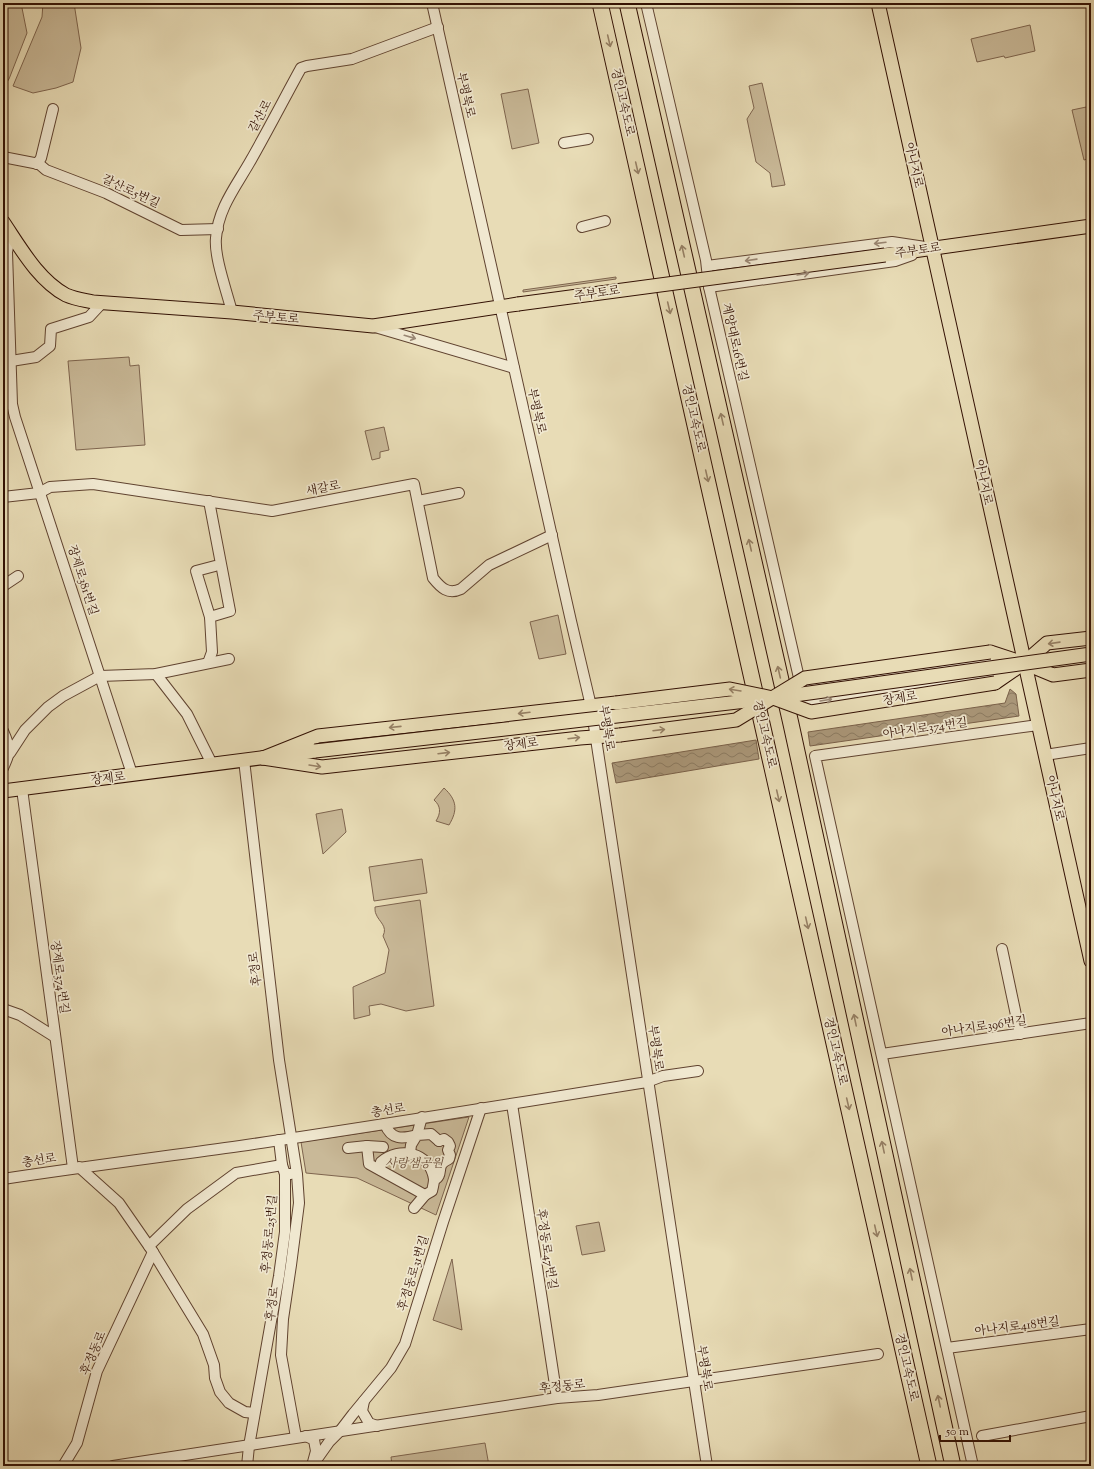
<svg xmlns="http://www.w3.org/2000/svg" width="1094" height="1469" font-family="'Sorts Mill Goudy','Noto Serif KR',serif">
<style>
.green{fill:#c9b998;stroke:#7e644e}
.water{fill:url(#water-waves);stroke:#7a614a}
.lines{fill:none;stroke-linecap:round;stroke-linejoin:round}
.minor-casing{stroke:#604330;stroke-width:12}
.major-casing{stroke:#321003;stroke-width:15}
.highway-casing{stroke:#321003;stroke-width:17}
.minor{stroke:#f0e8d0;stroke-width:10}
.major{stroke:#e8dcb6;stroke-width:13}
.highway{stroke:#e8dcb6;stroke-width:15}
.major-bridge-casing{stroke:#321003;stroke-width:15;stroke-linecap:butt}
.major-bridge{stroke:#e8dcb6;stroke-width:13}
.oneway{stroke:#968065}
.oneway2{stroke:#9a8774}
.labels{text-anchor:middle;stroke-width:3.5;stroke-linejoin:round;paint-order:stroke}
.street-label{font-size:12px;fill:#321003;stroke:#f0e8d0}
.park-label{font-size:12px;font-style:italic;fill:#674b37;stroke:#f0e8d0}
</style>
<defs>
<pattern id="water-waves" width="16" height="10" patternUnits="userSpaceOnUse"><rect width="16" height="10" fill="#aa9779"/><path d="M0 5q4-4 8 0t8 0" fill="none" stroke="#8b7a61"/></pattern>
</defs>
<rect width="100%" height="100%" fill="#e8dcb6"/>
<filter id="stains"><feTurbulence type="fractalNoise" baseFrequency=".005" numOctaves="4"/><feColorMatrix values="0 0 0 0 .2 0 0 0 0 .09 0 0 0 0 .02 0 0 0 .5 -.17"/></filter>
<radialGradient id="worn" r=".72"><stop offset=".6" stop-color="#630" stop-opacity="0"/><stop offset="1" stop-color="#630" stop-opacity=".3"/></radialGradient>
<!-- green -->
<g class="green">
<polygon points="3,3 21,3 27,33 9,79 3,88"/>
<polygon points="43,3 74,3 81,48 73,82 56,88 33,93 13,86 42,17"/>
<polygon points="1030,25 1035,51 1005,58 1004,56 977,62 971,39"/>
<polygon points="762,83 785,185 772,187 770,173 756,162 747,119 754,108 749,86"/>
<polygon points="528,89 539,143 512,149 501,94"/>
<polygon points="1091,106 1091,158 1084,160 1072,110"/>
<polygon points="616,277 616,279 523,292 523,290"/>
<polygon points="129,357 130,366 139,365 145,445 76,450 68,361"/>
<polygon points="384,427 389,450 380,452 380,458 372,460 365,431"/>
<polygon points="558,615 566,654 539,659 530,622"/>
<path d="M444,788C457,800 458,810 449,825L436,821C441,813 441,806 434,800Z"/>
<polygon points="342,809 346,832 323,854 316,814"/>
<polygon points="422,859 427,893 374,901 369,867"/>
<path d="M420,900L434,1006L406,1011L381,1004L369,1006L370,1015L354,1019L353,987L385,973L389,950L383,936C388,926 379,922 376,914C375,912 375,910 375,907Z"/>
<polygon points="469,1117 436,1215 357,1178 306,1173 301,1142"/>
<polygon points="599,1222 605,1251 582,1255 576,1226"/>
<polygon points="452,1259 462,1330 433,1320"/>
<polygon points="485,1443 489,1466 392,1466 391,1457"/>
</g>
<!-- water -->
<g class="water">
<polygon points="1010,689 1016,694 1019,716 810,746 808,732 1005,703"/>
<polygon points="756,740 759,759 616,783 612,763"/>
</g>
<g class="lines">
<defs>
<g id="minor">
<polyline points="432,3 571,621 591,706 707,1466"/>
<polyline points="646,3 706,260 709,287 805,704 994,675 1009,669"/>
<polyline points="564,143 588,139"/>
<polyline points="3,157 39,164 46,170 106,193 181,230 218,229"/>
<polyline points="37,164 41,158 53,109"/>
<polyline points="582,227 605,221"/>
<polyline points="11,233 7,252 12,404 15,417 132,774"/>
<polyline points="707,266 892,242 925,247"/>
<polyline points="709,287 895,261 912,255"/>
<path d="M232,312C227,292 214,257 216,238C218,208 237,185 251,160C268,130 284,99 301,68L307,66L352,59L438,27"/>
<polyline points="375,327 514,368"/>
<polyline points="11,361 36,357 50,346 51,329 89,317 102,303"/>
<path d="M3,497L39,493L50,487L93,484L272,511L414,484L433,578C441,588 448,595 461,589L489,565L552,535"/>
<polyline points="418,501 459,493"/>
<polyline points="3,586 18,576"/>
<polyline points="210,617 196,571 215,566"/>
<polyline points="208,663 212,652 210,617 230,611 209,501"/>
<polyline points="156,674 187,714 212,764"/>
<polyline points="801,686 993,661 1007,662"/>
<path d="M3,731C11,749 11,751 3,768"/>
<polyline points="10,753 25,730 48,707 63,696 100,676 156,674 229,659"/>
<polyline points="1045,755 1091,748"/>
<polyline points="244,760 279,1060 297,1174 299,1203 291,1265 283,1319 281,1355 296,1437"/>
<polyline points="22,789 73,1168"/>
<polyline points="1002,949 1020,1034"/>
<polyline points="3,1009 20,1015 55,1037"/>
<polyline points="882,1054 1091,1023"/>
<polyline points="512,1104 557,1398"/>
<path d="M385,1124C391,1140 402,1139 417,1135L422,1117"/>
<polyline points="279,1140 282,1165"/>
<polyline points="367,1146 369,1164 425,1195"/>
<polyline points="348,1148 367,1146 383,1147"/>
<polyline points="410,1153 411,1145 417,1135 431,1134 439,1141"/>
<polyline points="79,1167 119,1203 153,1252 203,1334 214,1365 215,1378 220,1392 229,1403 245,1412 254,1413"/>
<path d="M381,1170L380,1167L381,1162C399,1146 430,1152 434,1179C434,1183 433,1187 432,1191L425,1195L414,1208"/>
<path d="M3,1179C82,1167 161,1157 240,1146C376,1126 511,1104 647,1082L663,1076L698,1071"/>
<path d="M434,1180C445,1175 434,1165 449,1159L450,1155L448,1150L450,1146L448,1142L444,1139L439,1141"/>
<polyline points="149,1246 187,1209 236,1173 282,1165 285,1174 291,1174"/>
<polyline points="947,1348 1091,1329"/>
<polyline points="364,1401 362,1411 369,1423 377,1426"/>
<polyline points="306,1436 314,1440 316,1451 313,1462"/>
<polyline points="982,1436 1091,1416"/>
<polyline points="63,1466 77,1443 97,1371 153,1252"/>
<polyline points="113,1466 557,1398 598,1395 878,1354"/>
<polyline points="247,1466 249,1446 279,1276 285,1232 285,1174"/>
<polyline points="312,1466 329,1442 340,1431 353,1414 391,1368 405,1344 443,1222 481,1108"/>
<polyline points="973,1466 815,756 1038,725"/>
</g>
<g id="major">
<polyline points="878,3 1091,961"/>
<path d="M3,222C20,247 38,280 66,295C75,299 84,300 93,302L232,312L373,326L518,304"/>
<polyline points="885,255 1091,226"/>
<polyline points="990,652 1024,663 1053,675 1091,670"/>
<polyline points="995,683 1024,663 1047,643 1091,638"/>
<polyline points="263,758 322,767 580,738 620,735"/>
<polyline points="263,758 318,736 616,703"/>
<polyline points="3,791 315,751"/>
</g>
<g id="highway">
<polyline points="600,3 929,1466"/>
<polyline points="627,3 791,724 953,1466"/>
</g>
</defs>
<!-- minor casing -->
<use href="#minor" class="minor-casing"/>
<!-- major casing -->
<use href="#major" class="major-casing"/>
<!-- highway casing -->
<use href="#highway" class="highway-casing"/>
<!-- minor -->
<use href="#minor" class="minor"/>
<!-- major -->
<use href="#major" class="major"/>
<!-- highway -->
<use href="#highway" class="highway"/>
<defs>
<g id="major-bridge">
<polyline points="518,304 885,255"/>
<polyline points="616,703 730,689 773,698 811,712 995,683"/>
<polyline points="620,735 736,720 805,678 990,652"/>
<polyline points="315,751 773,698 1091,654"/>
</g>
</defs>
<!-- major-bridge casing -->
<use href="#major-bridge" class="major-bridge-casing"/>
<!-- major-bridge -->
<use href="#major-bridge" class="major-bridge"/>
</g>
<!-- one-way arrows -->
<defs><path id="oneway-shaft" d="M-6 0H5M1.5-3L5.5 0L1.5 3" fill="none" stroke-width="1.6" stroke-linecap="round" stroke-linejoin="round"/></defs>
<g class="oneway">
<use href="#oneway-shaft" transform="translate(609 41) rotate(77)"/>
<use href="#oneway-shaft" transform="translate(637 168) rotate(77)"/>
<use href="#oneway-shaft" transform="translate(683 251) rotate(-103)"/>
<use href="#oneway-shaft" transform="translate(669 308) rotate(77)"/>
<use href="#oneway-shaft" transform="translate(722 419) rotate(-103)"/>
<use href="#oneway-shaft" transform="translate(707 476) rotate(77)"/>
<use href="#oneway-shaft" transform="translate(750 545) rotate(-103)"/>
<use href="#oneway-shaft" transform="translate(1054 643) rotate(172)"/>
<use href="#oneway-shaft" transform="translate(779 672) rotate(-103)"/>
<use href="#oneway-shaft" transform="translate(735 690) rotate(-171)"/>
<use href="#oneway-shaft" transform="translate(524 713) rotate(173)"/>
<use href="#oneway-shaft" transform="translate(395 727) rotate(174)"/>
<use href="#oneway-shaft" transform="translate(659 730) rotate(-7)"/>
<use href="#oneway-shaft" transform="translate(574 738) rotate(-7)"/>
<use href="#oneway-shaft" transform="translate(444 753) rotate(-7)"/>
<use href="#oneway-shaft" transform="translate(315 766) rotate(9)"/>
<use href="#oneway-shaft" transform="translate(778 796) rotate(77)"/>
<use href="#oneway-shaft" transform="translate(807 923) rotate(77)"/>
<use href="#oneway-shaft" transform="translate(855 1020) rotate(-102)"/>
<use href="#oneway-shaft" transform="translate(848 1104) rotate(77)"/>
<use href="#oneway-shaft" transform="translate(883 1147) rotate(-102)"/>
<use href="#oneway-shaft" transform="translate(876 1231) rotate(77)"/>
<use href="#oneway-shaft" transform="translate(911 1274) rotate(-102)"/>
<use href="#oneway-shaft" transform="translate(939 1401) rotate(-102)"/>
</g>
<g class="oneway2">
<use href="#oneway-shaft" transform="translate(880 243) rotate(173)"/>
<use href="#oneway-shaft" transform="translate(751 260) rotate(172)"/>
<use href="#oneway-shaft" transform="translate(803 274) rotate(-8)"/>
<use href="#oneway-shaft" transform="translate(410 337) rotate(16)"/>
<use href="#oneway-shaft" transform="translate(826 700) rotate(-9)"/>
</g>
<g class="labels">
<!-- street labels -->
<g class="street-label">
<text transform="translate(466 95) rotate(77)" y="4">부평북로</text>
<text transform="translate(623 102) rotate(77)" y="4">경인고속도로</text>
<text transform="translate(260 116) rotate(-62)" y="4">갈산로</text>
<text transform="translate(914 165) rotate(77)" y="4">아나지로</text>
<text transform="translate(131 191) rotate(25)" y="4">갈산로5번길</text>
<text transform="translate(918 250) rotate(-8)" y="4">주부토로</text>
<text transform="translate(597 293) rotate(-8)" y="4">주부토로</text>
<text transform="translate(276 317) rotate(5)" y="4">주부토로</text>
<text transform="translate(735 342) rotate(77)" y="4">계양대로16번길</text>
<text transform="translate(537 411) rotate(77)" y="4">부평북로</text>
<text transform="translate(694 418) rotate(77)" y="4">경인고속도로</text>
<text transform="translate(984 482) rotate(78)" y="4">아나지로</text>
<text transform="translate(323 488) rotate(-11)" y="4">새갈로</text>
<text transform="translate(83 580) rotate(72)" y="4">장제로381번길</text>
<text transform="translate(900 698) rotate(-9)" y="4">장제로</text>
<text transform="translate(607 728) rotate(81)" y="4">부평북로</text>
<text transform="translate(925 728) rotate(-8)" y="4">아나지로374번길</text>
<text transform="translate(765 734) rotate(77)" y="4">경인고속도로</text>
<text transform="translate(521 744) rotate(-7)" y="4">장제로</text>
<text transform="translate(108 778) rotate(-7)" y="4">장제로</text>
<text transform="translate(1055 798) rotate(77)" y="4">아나지로</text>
<text transform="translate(255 969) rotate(-97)" y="4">후정로</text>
<text transform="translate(60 977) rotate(82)" y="4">장제로374번길</text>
<text transform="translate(984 1026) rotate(-8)" y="4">아나지로396번길</text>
<text transform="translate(656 1048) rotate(82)" y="4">부평북로</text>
<text transform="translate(836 1051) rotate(77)" y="4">경인고속도로</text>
<text transform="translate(388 1110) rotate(-9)" y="4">충선로</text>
<text transform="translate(39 1160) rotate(-9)" y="4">충선로</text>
<text transform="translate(269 1234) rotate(-85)" y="4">후정동로25번길</text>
<text transform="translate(547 1249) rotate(81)" y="4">후정동로47번길</text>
<text transform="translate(413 1273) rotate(-73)" y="4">후정동로31번길</text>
<text transform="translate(272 1304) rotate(-83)" y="4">후정로</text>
<text transform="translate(1017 1326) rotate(-7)" y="4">아나지로418번길</text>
<text transform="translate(93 1353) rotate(-67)" y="4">후정동로</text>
<text transform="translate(907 1367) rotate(77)" y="4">경인고속도로</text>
<text transform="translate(705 1368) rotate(81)" y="4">부평북로</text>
<text transform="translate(562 1386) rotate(-6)" y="4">후정동로</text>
</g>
<!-- park labels -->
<g class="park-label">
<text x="414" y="1167">사랑샘공원</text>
</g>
</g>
<!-- margin -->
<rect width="1094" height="1469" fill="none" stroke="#e8dcb6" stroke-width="16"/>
<rect x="4" y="4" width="1086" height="1461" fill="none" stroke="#321003" stroke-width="2"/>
<rect x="8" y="8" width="1078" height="1453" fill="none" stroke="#321003"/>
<!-- scale -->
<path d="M940 1435v6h70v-6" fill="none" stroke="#321003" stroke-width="2"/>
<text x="946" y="1435" font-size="12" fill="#321003" stroke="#f0e8d0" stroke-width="3" paint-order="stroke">50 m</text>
<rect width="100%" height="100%" filter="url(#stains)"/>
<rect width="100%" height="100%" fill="url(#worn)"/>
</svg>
